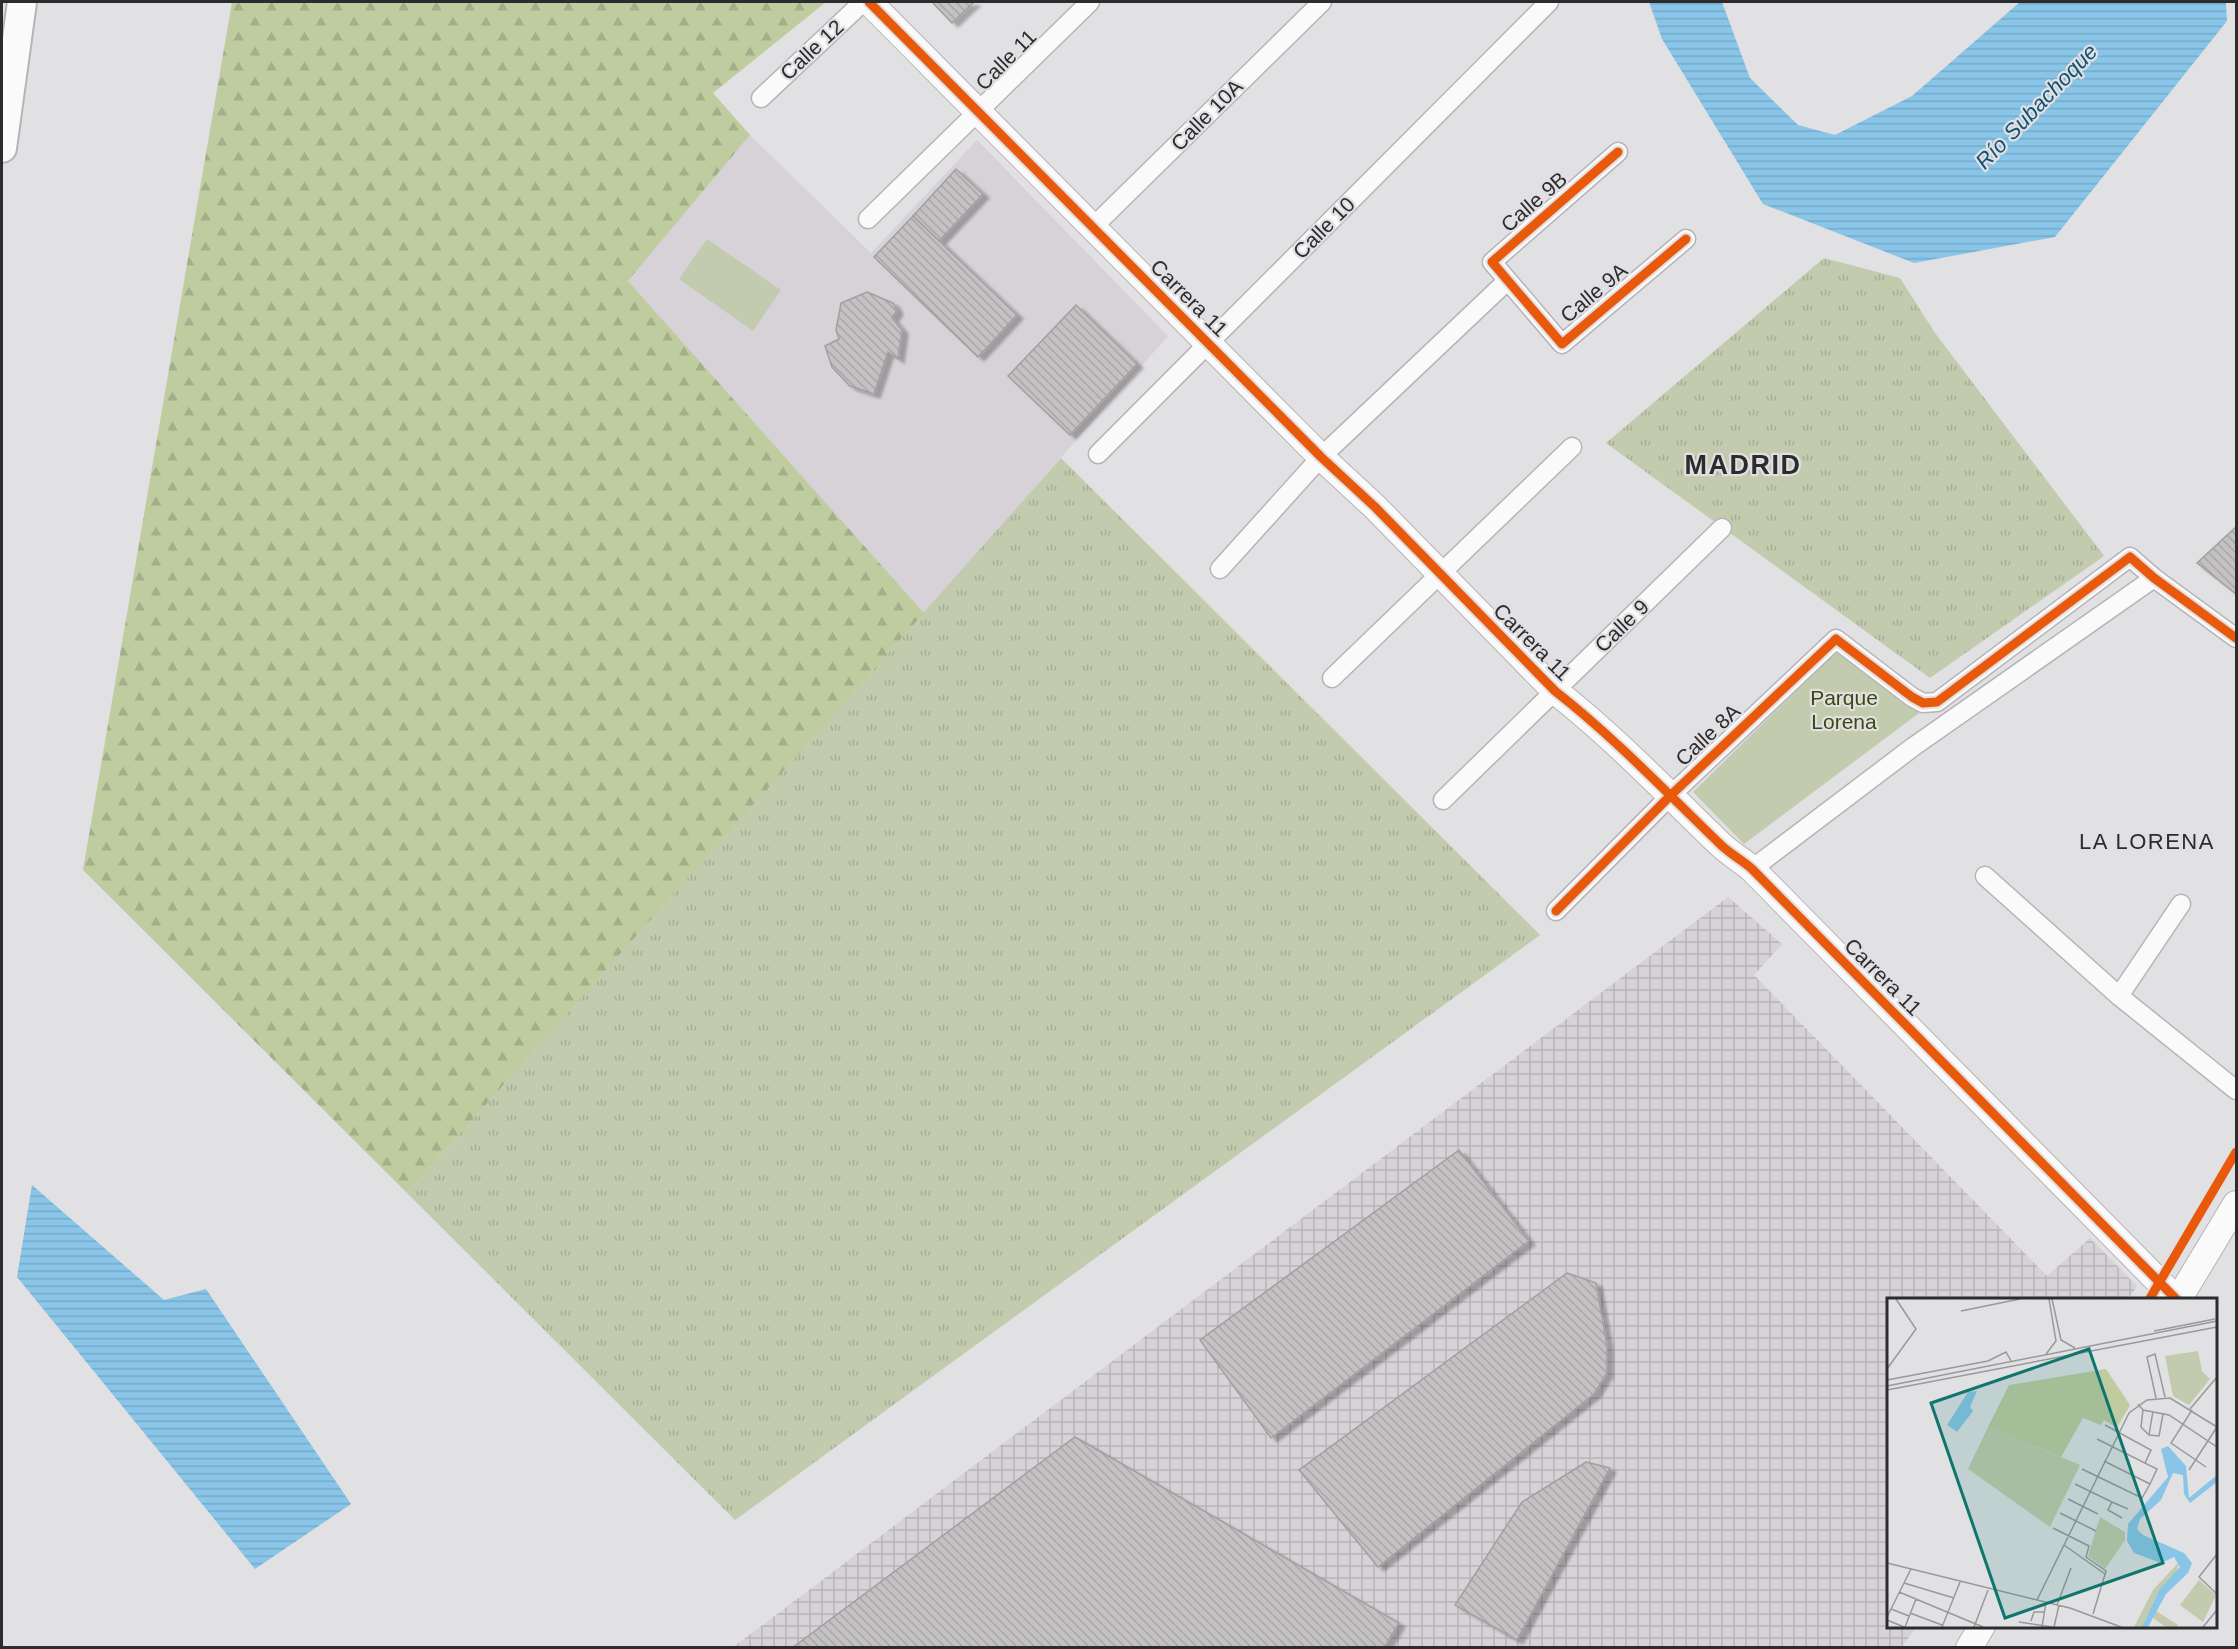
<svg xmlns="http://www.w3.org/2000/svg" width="2238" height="1649" font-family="Arial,sans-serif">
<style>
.built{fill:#d7d2d8}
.industrial{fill:url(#industrial-grid)}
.grass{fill:url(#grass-tufts)}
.forest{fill:url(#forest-firs)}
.green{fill:#c2cbad}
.water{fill:url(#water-rules)}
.building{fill:url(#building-back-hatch);stroke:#a19fa0;stroke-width:1.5;filter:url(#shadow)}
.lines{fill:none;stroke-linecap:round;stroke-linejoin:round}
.street-casing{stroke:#b6b4b6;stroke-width:21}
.secondary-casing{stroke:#b6b4b6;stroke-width:28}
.primary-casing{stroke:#b6b4b6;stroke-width:32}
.street{stroke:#fafafb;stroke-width:18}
.secondary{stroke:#fafafb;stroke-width:26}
.primary{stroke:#fafafb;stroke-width:28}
.cycleway-casing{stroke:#e2dfe3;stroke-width:13}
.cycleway{stroke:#e8590c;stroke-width:9}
.labels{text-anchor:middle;stroke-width:4.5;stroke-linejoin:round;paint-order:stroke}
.street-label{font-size:21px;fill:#2c2b2d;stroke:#e2dfe3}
.park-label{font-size:21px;fill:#3b490d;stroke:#e2dfe3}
.water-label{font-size:22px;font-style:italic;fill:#105475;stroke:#e2dfe3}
.neighbourhood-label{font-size:22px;letter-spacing:1.5px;fill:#2c2b2d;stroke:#e2dfe3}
.district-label{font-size:27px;font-weight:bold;letter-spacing:1.5px;fill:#2c2b2d;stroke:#e2dfe3}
.inset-road{fill:none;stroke:#99989a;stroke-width:1.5}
.view{fill:#0f766e;fill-opacity:0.15;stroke:#0f766e;stroke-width:3}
.inset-edge{fill:none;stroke:#2c2b2d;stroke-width:3}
</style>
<defs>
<pattern id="industrial-grid" width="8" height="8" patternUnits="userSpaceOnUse" patternTransform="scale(1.5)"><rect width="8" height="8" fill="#d7d2d8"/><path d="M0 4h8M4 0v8" fill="none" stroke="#b9b4ba"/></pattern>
<pattern id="grass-tufts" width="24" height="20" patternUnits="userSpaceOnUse" patternTransform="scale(1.5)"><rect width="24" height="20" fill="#c2cbad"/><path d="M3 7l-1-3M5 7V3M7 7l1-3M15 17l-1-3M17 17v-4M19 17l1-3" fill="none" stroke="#a7ae95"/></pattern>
<pattern id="forest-firs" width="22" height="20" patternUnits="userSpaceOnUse" patternTransform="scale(1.5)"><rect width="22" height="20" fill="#bfcca0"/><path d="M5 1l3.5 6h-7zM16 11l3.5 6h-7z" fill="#a4af8a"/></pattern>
<pattern id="water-rules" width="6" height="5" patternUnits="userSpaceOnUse" patternTransform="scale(1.5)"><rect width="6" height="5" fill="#89c5e8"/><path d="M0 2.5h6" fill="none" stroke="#76a9c7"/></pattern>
<pattern id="building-back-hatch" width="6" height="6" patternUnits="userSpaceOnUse" patternTransform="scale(1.5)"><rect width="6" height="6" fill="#c3c1c2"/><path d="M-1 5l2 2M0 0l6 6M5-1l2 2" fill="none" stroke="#a8a6a7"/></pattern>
<filter id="shadow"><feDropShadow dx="6" dy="4" stdDeviation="1.5" flood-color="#0004"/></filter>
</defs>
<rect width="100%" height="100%" fill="#e1e0e2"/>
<!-- built -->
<polygon class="built" points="750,135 871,253 977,140 1168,336 924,613 628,281"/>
<!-- industrial -->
<polygon class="industrial" points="1728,897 1782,944 1754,975 2047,1276 2090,1238 2137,1286 2128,1299 1888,1300 1888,1626 1916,1627 1902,1647 732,1648"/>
<!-- grass -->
<g class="grass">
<polygon points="1824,258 1900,278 1935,333 2104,556 1930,678 1606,443"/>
<polygon points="1061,458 1540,935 735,1520 407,1193"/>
</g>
<!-- forest -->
<polygon class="forest" points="232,2 826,2 713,93 750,135 628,281 924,613 407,1193 83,870"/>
<!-- green -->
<g class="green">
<polygon points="707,239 781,290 753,331 679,279"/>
<polygon points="1842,646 1919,713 1744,844 1693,792"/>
</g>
<!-- water -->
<g class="water">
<polygon points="1649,2 1722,2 1750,78 1798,125 1835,135 1912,96 2020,2 2226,2 2227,21 2055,237 1914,263 1763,204 1662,39"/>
<polygon points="32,1185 164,1300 206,1289 351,1504 255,1569 17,1277"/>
</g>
<!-- building -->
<g class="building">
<polygon points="932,2 974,2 952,23"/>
<polygon points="956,169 983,194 939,241 913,216"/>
<polygon points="913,216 1017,315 978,357 874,257"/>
<polygon points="867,292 893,303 897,311 892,318 902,330 898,359 888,352 874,394 850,386 832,367 825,346 839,339 836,330 841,303"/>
<polygon points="1076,305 1137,364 1070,435 1008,376"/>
<polygon points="2236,527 2236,594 2197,563"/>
<polygon points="1459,1150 1529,1241 1271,1438 1200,1340"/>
<polygon points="1567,1273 1596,1283 1607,1345 1607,1373 1594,1394 1378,1567 1299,1470"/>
<polygon points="1075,1437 1399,1623 1384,1648 792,1648"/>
<polygon points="1586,1462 1610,1468 1517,1640 1455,1605 1522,1502"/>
</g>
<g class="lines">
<defs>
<g id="street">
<polyline points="761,98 863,2"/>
<polyline points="1618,152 1492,262 1562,344 1686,239"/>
<polyline points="868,219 1090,2"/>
<polyline points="1092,228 1322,2"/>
<polyline points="1098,454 1549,2"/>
<polyline points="1220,569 1321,457 1507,281"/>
<polyline points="1332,678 1572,447"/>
<polyline points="1443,800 1722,528"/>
<polyline points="1752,869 1913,747 2154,578"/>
<polyline points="1985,876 2119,996 2236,1090"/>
<polyline points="1556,911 1671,795 1836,639 1912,697 1923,703 1937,702 2130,557 2154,578 2236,638"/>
<polyline points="2119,996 2181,904"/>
</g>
<g id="secondary">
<path d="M869,2L1321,457L1375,507L1555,691C1615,738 1666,792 1720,844C1730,854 1742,860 1752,869L2177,1300"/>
<polyline points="2178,1300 2236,1204"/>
<polyline points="1969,1648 1982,1626"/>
</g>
<polyline id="primary" points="2,148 22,2"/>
</defs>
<!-- street casing -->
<use href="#street" class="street-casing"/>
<!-- secondary casing -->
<use href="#secondary" class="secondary-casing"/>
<!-- primary casing -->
<use href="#primary" class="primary-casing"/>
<!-- street -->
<use href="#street" class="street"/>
<!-- secondary -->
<use href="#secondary" class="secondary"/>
<!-- primary -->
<use href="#primary" class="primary"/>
<defs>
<g id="cycleway">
<path d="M869,2L1321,457L1375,507L1555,691C1615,738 1666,792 1720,844C1730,854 1742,860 1752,869L2177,1300"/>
<polyline points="1618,152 1492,262 1562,344 1686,239"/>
<polyline points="1556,911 1671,795 1836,639 1912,697 1923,703 1937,702 2130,557 2154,578 2236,638"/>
<polyline points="2149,1300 2236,1152"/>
</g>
</defs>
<!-- cycleway casing -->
<use href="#cycleway" class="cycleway-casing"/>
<!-- cycleway -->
<use href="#cycleway" class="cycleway"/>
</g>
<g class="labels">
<!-- street labels -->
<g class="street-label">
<text transform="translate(812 50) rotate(-43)" y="7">Calle 12</text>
<text transform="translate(1006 60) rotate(-45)" y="7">Calle 11</text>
<text transform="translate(1207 115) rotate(-45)" y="7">Calle 10A</text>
<text transform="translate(1534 202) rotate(-41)" y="7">Calle 9B</text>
<text transform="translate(1324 228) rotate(-45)" y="7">Calle 10</text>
<text transform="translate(1594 293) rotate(-40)" y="7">Calle 9A</text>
<text transform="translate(1189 298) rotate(45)" y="7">Carrera 11</text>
<text transform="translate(1622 626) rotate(-44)" y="7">Calle 9</text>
<text transform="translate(1532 642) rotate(45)" y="7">Carrera 11</text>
<text transform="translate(1708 735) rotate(-43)" y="7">Calle 8A</text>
<text transform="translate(1883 977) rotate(45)" y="7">Carrera 11</text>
</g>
<!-- park labels -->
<g class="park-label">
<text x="1844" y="705">Parque<tspan x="1844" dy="24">Lorena</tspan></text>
</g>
<!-- water labels -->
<g class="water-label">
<text transform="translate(2036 106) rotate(-46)" y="8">Río Subachoque</text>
</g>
<!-- neighbourhood labels -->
<g class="neighbourhood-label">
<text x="2147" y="849">LA LORENA</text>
</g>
<!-- district labels -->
<g class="district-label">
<text x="1743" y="474">MADRID</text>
</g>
</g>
<!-- overview -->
<g transform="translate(1887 1298)">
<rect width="330" height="330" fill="#e1e0e2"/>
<path d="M311,53L315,73L323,81L302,107L286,98L278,58ZM101,129L193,167L163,229L81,171ZM213,219L238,234V242L218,271L201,258ZM293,263L288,278L272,292L255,329H247L266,292Z" fill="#c2cbad"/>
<path d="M219,71L243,107L230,130L217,122L214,127L196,120L174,159L101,129L122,87Z" fill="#bfcca0"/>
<path d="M312,282L329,297L316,324L293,307ZM269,313L291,327L290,329H279L266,320Z" fill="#c2cbad"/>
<path d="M90,93L83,109L86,113L70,134L60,127L81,94ZM281,148L299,168L302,200L330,177V184L303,205L297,196L296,177L286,175L274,202L253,221L250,231L256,237L297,255L305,265L301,275L279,296L261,329H255L272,292L293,269L287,259L274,265L247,255L240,243L241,226L281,179L274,151Z" fill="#89c5e8"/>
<path class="inset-road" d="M165,1L174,42L188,50M74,13L133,1M267,33L328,21M159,56L169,43L162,1M0,71L29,31L9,1M0,82L101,63L119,54L124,63M0,88L330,23M0,92L330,29M269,100L260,59L268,56L278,99M251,106L256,112L282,117L330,149M303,111L330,79M256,112L254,129L262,137L272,138L276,116M305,112L284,145L319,169M218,127L264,152L258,165M262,137L266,113M217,163L263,186M195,171L255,200L263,186L270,171L210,141M302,172L330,129M188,186L225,204M181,201L211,216M173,215L209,233M235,220L221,212L225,204L241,211M166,230L202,248L199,259L219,273L206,316M177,247L218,276M330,256L312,279L330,296M0,265L183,310L234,329M17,285L67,300M12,294L96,329M150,302L242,115L260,102L283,100L330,129M170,307L184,270M4,311L22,318M23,315L55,327M0,319L24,271M0,322L17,329M144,323L147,314H158M132,324L165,329M18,329L29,301M55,329L73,284M87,329L101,292M155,329L159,304M167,329L172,307M316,329L330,312"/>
<path class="view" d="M202,51L276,265L118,320L44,105Z"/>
<rect width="330" height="330" class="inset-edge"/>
</g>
<!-- border -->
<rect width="2238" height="1649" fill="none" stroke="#2c2b2d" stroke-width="6"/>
</svg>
